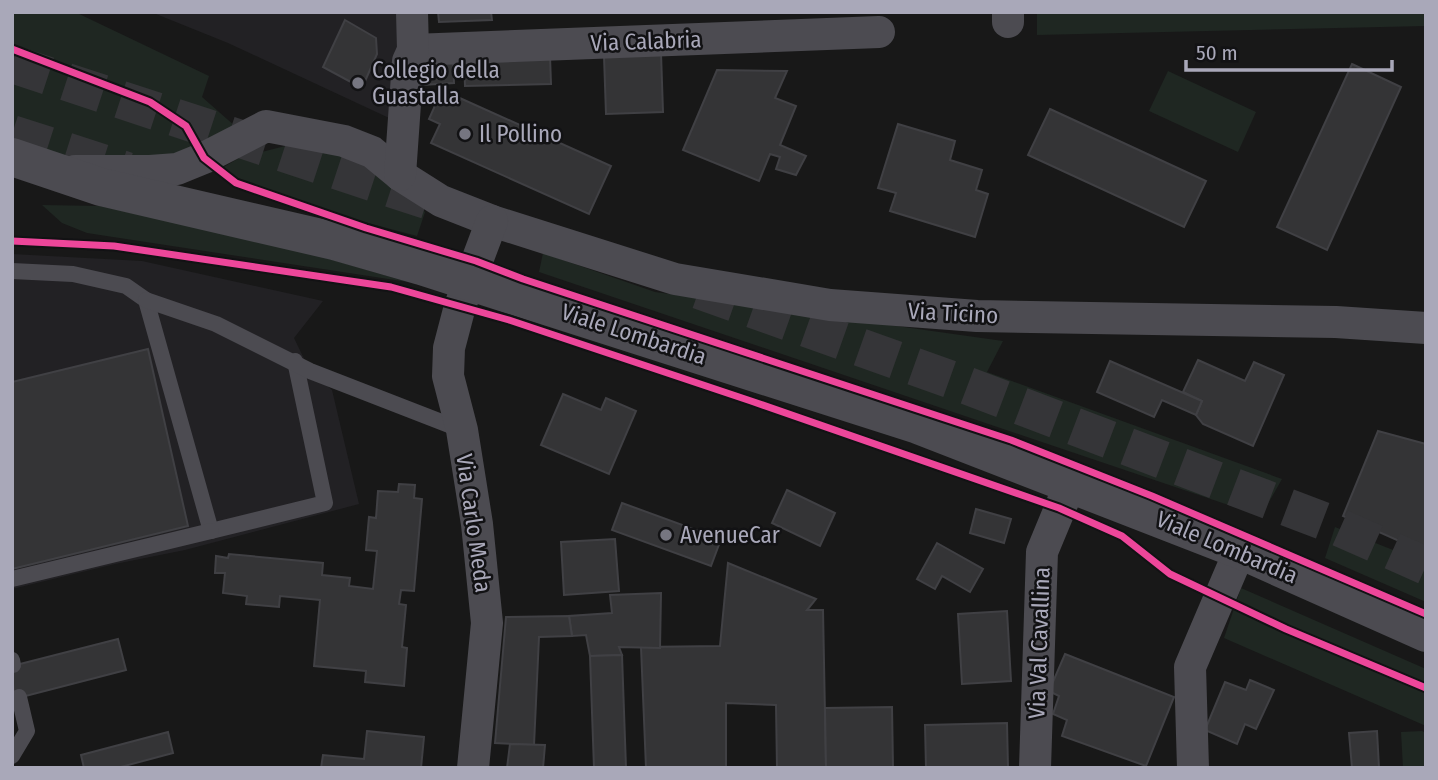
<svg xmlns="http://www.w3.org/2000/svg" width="1438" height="780" font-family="'Fira Sans Condensed',sans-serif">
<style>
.built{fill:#222124}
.green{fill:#1f2722}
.building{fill:#343436;stroke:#404044;stroke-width:2}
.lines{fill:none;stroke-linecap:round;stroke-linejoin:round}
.trunk-tunnel{stroke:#353538;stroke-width:38;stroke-dasharray:38 19;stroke-linecap:butt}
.service{stroke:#4c4b51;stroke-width:16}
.minor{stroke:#4c4b51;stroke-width:32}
.tertiary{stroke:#4c4b51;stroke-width:38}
.cycleway-casing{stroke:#121214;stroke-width:11}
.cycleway{stroke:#ed469a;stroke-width:7}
.poi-dot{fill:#767681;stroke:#121214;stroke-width:2.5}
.labels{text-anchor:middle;stroke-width:5;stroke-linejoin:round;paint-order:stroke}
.street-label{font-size:23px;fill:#a9a8b9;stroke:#121214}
.poi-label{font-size:23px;fill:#a9a8b9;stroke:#121214;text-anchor:start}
</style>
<rect width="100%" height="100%" fill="#181818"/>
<!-- built -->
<g class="built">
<polygon points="151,12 398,12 402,124 228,43"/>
<polygon points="12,254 142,261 323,301 294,338 310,371 332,390 359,504 185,550 115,564 12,589"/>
</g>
<!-- green -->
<g class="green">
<polygon points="12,12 75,12 209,76 202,97 236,127 160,176 12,149"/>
<polygon points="1037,12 1426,12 1426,26 1037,35"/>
<polygon points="1168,71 1256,112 1238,152 1149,111"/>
<polygon points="289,145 341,153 370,167 425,212 417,236 236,188 217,171 239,158"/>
<polygon points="42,205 100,206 295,249 408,282 87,233 62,223"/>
<polygon points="543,253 655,292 1003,341 987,372 1282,479 1261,516 539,272"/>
<polygon points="1335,527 1426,563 1426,602 1325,558"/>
<polygon points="1241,588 1426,669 1426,726 1224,638"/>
<polygon points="1422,731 1426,733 1426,768 1403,768 1401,732"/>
</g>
<!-- building -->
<g class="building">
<polygon points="438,12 491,12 492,20 439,22"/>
<polygon points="345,20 376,38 377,54 362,88 323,67"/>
<polygon points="661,53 663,112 606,114 604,56"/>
<polygon points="550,56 551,84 465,86 464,58"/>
<polygon points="453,59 454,83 423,85 422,60"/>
<polygon points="1352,64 1401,87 1327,250 1277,227"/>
<polygon points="717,70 787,71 775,98 796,106 780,145 806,156 796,175 776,169 780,157 770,154 759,181 683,150"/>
<polygon points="442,90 611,166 589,214 431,143 440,124 429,119"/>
<polygon points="1050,109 1206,181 1184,227 1028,155"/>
<polygon points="898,124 955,141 950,160 982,170 976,190 988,194 975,237 890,211 896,193 878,188"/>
<polygon points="148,349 188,526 12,569 12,382"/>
<polygon points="1198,360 1245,381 1254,362 1284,375 1253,446 1203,424 1196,415 1202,401 1183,392"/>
<polygon points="1110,361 1202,401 1196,415 1162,400 1154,417 1097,392"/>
<polygon points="563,394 601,410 606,398 636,411 609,474 541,445"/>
<polygon points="1378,431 1426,444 1426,553 1343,516"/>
<polygon points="399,484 415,485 414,498 422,499 414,591 401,590 399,604 406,605 402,647 407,648 404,686 365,682 366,671 314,666 320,600 280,596 279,607 246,604 247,596 223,593 225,573 215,573 216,556 228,558 229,554 323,563 322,575 350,578 349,586 373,589 377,551 366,550 369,517 376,518 378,491 398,492"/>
<polygon points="787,490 835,513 820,546 772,523"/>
<polygon points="622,503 721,539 711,566 612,530"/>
<polygon points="976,509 1011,519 1004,543 970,533"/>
<polygon points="615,539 619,591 564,595 561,542"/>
<polygon points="937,543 983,569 970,592 942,576 935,589 917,579"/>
<polygon points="728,563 816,599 807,610 823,610 826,768 777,768 776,705 726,703 726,768 646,768 641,647 720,646"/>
<polygon points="661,593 660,648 619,647 622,655 590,656 586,635 572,636 569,616 612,613 610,595"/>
<polygon points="1007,611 1011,681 962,684 958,614"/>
<polygon points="569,616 572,636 539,637 534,745 495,743 506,617"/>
<polygon points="118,639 126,670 14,699 12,666"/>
<polygon points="1065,654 1174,697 1146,766 1062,736 1067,720 1053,714 1059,696 1049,691"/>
<polygon points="622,655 626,768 594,768 590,656"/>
<polygon points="1250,680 1274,690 1256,729 1245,724 1237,744 1205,730 1225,682 1246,690"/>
<polygon points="892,707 893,768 826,768 825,708"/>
<polygon points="1007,723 1008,768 926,768 925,725"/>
<polygon points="367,731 424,737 421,768 321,768 323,755 364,759"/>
<polygon points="1377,731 1379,768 1352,768 1349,733"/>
<polygon points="168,732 173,753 117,768 84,768 81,755"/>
<polygon points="510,744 545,745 543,768 507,768"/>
</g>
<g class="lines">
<!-- trunk-tunnel -->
<g class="trunk-tunnel">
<polyline points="12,64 442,205"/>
<polyline points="12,134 127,171"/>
<polyline points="699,290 955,381 1334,525 1426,566"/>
</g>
<!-- service -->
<g class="service">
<polyline points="12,271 73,274 126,286 146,300 211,531 325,503 295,361"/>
<polyline points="146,300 216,324 310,371 462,430"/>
<polyline points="12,579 211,531"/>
<polyline points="12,660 13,665"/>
<polyline points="12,756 27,731 19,697"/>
</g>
<!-- minor -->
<g class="minor">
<polyline points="1008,12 1008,22"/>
<polyline points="413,50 879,32"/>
<polyline points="75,171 150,171 177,169 204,158 266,126 344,141 372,152 400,175 441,201 492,221 675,279 830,305 977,316 1336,322 1426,328"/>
<polyline points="400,175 408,61 413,50 412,12"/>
<polyline points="473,768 487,623 477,524 462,430 448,376 449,348 460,306 492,221"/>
<polyline points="1035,768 1042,552 1071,482"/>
<polyline points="1193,768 1190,667 1240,550"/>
</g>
<!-- tertiary -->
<polyline class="tertiary" points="12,157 101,187 334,241 421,266 918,425 1240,550 1426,633"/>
<defs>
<g id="cycleway">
<polyline points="12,49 150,102 186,126 204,158 236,183 366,228 476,261 523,279 1011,440 1152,496 1426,614"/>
<polyline points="12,241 114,246 391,287 509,320 751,401 1059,508 1122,536 1170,574 1286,629 1426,688"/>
</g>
</defs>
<!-- cycleway casing -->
<use href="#cycleway" class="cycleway-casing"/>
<!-- cycleway -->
<use href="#cycleway" class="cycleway"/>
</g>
<!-- markers -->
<g class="poi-dot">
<circle cx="358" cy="83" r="7"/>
<circle cx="465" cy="134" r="7"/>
<circle cx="666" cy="535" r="7"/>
</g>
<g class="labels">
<!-- street labels -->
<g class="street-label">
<text transform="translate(646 41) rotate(-2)" y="8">Via Calabria</text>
<text transform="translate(953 313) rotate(3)" y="8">Via Ticino</text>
<text transform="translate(634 334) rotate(18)" y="8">Viale Lombardia</text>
<text transform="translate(474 523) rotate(82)" y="8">Via Carlo Meda</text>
<text transform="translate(1227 547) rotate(23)" y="8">Viale Lombardia</text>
<text transform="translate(1039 643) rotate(-88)" y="8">Via Val Cavallina</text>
</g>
<!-- poi labels -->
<g class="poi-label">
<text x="372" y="78">Collegio della<tspan x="372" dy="26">Guastalla</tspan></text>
<text x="479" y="142">Il Pollino</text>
<text x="680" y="543">AvenueCar</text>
</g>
</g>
<!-- border -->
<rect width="1438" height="780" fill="none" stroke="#a9a8b9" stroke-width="28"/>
<!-- scale -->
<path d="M1186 60v10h206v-10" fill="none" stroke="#a9a8b9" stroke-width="3.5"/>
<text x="1196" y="60" font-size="21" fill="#a9a8b9" stroke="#121214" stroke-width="5" paint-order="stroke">50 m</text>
</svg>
